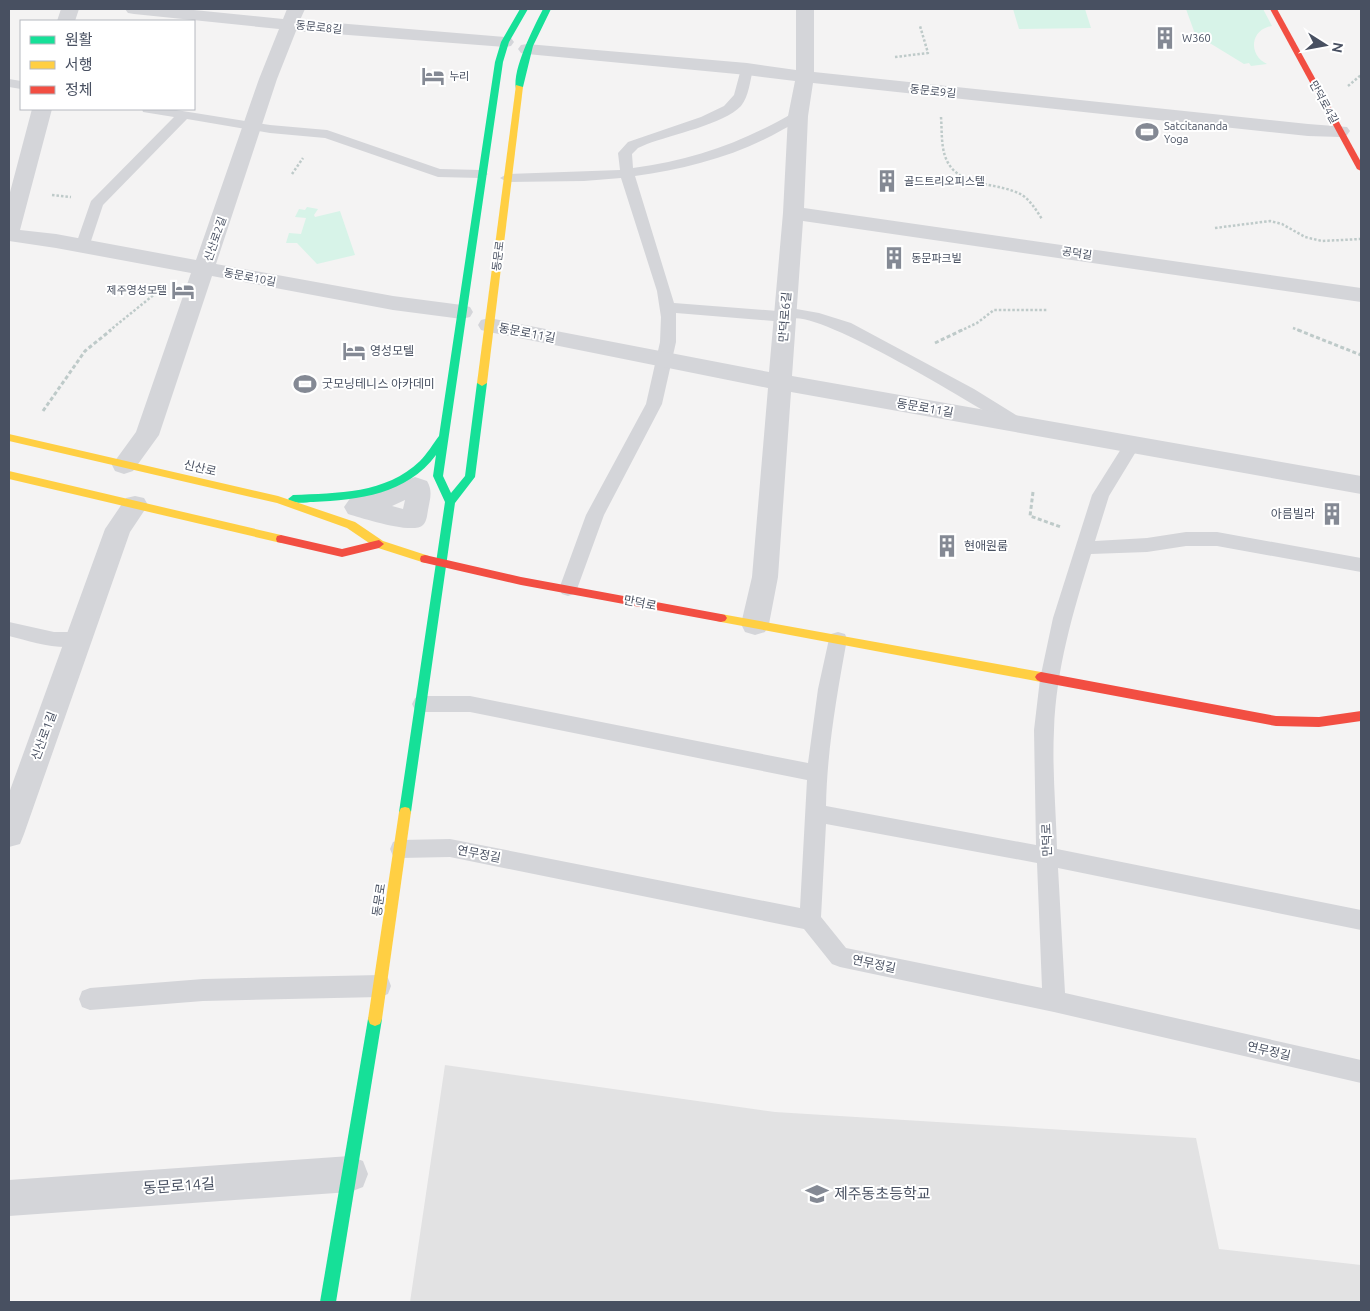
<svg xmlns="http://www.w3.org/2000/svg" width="1370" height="1311" font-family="Ubuntu,'Noto Sans KR',sans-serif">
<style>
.education{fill:#e2e2e3}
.green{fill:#d7f3e8}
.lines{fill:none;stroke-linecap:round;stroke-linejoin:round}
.path-far1{stroke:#becac9;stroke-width:2.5;stroke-dasharray:2.5 2;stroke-linecap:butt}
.path{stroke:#becac9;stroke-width:3;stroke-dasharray:4 2.5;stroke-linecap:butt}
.lane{fill:#d4d5d9;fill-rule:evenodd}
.street{fill:#d4d5d9;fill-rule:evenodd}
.fast{fill:#16e098;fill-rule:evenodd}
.slow{fill:#ffcf43;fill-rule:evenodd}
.jam{fill:#f24e42;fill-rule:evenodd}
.labels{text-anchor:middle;stroke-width:4;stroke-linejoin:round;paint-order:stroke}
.far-street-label{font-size:11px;fill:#485061;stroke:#fff}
.far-poi-label{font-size:11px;fill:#485061;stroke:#fff;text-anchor:start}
.street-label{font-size:12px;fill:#485061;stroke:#fff}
.poi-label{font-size:12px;fill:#485061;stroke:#fff;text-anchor:start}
.near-street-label{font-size:15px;fill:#485061;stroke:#fff}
.near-poi-label{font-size:15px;fill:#485061;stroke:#fff;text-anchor:start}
</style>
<rect width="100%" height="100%" fill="#f4f3f3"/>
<!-- education -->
<polygon class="education" points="445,1065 775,1112 1196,1138 1219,1249 1361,1265 1361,1302 410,1302"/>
<!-- green -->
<g class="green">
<polygon points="1013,9 1085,9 1091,28 1019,29"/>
<path d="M1186,9H1263L1272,26C1250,29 1248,55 1267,64L1251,66L1249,63L1244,64L1195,34Z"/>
<polygon points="307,207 318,209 314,215 315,217 340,211 355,255 317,264 297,243 286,243 289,233 301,234 306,218 295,217 299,209 305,210"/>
</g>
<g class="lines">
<!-- path-far1 -->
<g class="path-far1">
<polyline points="895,57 928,53 920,26"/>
<polyline points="1348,86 1361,75"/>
<path d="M941,117C942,130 941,144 945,156C956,189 998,181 1022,195C1031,201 1036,210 1042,219"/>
<polyline points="292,174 303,158"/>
<polyline points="52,195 71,197"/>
<polyline points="1215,228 1270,221 1282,224 1305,237 1322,241 1361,239"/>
<polyline points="1293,328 1301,331"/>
<polyline points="109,331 161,289"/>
<polyline points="960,331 977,323 994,310 1048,310"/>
</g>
<!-- path -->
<g class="path">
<polyline points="1298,330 1361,355"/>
<polyline points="935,343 962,330"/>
<polyline points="43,411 85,351 111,330"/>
<polyline points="1033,492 1030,516 1061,527"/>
</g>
<!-- lane -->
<g class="lane">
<path d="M747,65L753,69C750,81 749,96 741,106C724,124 671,135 647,144L638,148L632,154L633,168C693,160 741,143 793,113L798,112L805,116C799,123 789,126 782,130C737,156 686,169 635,176L674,303L778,311L780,309L785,307L819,313L851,323L974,389L1024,420L1026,424L1024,428L1018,430L1012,428C981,409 819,309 791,319C789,320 787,321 785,322L676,313V342L662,404L604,515L577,589L574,594L568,596L562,594L559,589L586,515L646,404L660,342L661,317L657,291L621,178L584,181L507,182L500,178L507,174L620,170L618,153L628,142L701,117L724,106L734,95L741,69Z"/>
<polygon points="9,79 21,81 21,89 9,87"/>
<polygon points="142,109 170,109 270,125 327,130 440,169 481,170 488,174 481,178 438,177 325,138 270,133 187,119 103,205 89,247 87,250 77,250 75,247 91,201 174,117 143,112"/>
<path d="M1132,439L1138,441L1140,445L1109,496L1095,541L1147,538L1186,532H1217L1361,558V572L1217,546H1186L1147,552L1091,554C1073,612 1056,669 1054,730C1052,769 1056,809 1057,849L1361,910V930L1058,868L1065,993L1361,1060V1083L1054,1012L840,967L832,964L804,929L450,857L400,858L393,856L390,849L393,842L400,840L450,839L800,908L807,780L470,712H422L415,710L412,704L415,698L422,696H470L808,763L818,689L829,639L831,634L838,632L845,634L847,639C837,694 827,750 826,806L1036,845L1034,730L1040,679L1053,618L1092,495L1126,441ZM826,824L1037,863L1042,988L846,948L821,917Z"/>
<path d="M9,622L54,632H80L87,634L89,639L87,644C62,652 33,642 9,636Z"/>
<polygon points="380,975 388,978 391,986 388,994 380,997 203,1001 90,1010 82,1007 79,999 82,991 90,988 203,979"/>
</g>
<!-- street -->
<g class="street">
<polygon points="61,9 79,9 75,21 57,21"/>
<polygon points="125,9 184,9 283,19 287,9 305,9 300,20 505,37 511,38 514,42 511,46 505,47 296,31 277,79 216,264 393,296 462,305 470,307 473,312 470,317 462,319 393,310 212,276 159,435 133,471 124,474 115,471 112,465 136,432 191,273 56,248 9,241 9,196 32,109 52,109 20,230 56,234 196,260 259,79 279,29 134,14 128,13"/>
<polygon points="796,9 814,9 814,72 1308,124 1347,127 1350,131 1347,135 1340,137 1308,136 813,83 808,116 804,208 1361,288 1361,302 803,221 792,376 1361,476 1361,494 791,392 778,577 769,624 765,632 755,635 745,632 741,624 752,577 768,388 489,332 481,330 478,325 481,320 489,318 769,372 783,213 788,116 795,81 747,75 527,54 521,53 518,49 521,45 527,44 747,63 796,70"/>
<path d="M415,477L427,481C433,491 430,499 428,510C427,515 427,521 423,525C413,535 362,518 348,514L344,507L351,497L377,492ZM405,500L403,509L392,506Z"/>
<polygon points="135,496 144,498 148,505 130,532 24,834 20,844 9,847 9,793 105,529 126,498"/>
<polygon points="350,1156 363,1161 368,1174 363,1187 350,1192 9,1216 9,1180"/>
</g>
<!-- fast -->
<g class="fast">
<path d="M520,9H528L509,42L503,62L443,476L451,493L465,476L477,383L482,380L487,383L475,477L455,503L411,812L409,816L405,817L401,816L399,812L445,502L433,476L436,455C407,494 359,500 313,502C306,502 293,505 288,499L293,495C337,493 386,494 420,461C427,454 433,444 439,436L495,62L501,42Z"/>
<path d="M543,9H551L533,46L523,87L516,89C512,69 534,27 543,9Z"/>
<polygon points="375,1012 380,1014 382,1019 336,1302 320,1302 368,1019 370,1014"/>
</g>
<!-- slow -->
<g class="slow">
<polygon points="516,85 523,87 487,383 482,386 477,383"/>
<polygon points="9,434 278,496 355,522 383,541 429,556 430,559 425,563 375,547 347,528 277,503 9,441"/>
<polygon points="9,471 281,535 286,539 281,543 9,479"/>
<polygon points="721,614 1041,672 1045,674 1047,677 1045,680 1041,682 721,622 717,621 715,618 717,615"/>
<polygon points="405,807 409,808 411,812 382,1019 380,1024 375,1026 370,1024 368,1019 399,812 401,808"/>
</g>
<!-- jam -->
<g class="jam">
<polygon points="1270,9 1277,9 1361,162 1361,171 1357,169"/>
<polygon points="281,535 342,549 379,540 384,544 379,548 342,557 277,542 276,539 277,536"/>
<polygon points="425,555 521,577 721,614 725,615 727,618 725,621 721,622 521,585 421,562 420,559 421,556"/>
<polygon points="1041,672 1276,716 1319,717 1361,711 1361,721 1319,727 1276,726 1041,682 1037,680 1035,677 1037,674"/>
</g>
</g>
<!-- icons -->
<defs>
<symbol id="building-bare" viewBox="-9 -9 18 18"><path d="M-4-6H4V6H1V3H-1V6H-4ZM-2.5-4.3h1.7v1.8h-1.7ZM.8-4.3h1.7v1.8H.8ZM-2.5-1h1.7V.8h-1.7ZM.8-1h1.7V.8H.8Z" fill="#848994" stroke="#fff" stroke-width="2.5" paint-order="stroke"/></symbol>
<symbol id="hotel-bare" viewBox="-9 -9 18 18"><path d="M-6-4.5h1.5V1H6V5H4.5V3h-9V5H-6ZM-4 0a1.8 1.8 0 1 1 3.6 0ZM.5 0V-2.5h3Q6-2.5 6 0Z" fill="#848994" stroke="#fff" stroke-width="2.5" paint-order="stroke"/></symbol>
<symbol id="stadium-bare" viewBox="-9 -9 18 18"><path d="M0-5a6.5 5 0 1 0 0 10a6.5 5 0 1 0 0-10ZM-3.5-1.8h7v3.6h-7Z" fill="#848994" stroke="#fff" stroke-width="2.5" paint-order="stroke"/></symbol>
<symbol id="school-bare" viewBox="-9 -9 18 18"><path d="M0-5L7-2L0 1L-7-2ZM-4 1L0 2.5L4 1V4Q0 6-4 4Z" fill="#848994" stroke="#fff" stroke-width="2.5" paint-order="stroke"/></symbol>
</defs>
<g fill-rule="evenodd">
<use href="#building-bare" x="1149" y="22" width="32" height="32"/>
<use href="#hotel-bare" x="417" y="60" width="32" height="32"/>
<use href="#stadium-bare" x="1131" y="116" width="32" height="32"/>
<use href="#building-bare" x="871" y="165" width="32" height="32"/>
<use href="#building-bare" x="878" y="242" width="32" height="32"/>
<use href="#hotel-bare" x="167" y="274" width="32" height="32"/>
<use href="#hotel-bare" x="338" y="335" width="32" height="32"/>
<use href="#stadium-bare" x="289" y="368" width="32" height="32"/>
<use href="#building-bare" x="1316" y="498" width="32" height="32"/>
<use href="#building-bare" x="931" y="530" width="32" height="32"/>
<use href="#school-bare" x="801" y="1178" width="32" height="32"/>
</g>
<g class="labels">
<!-- far-street labels -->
<g class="far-street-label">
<text transform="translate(319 27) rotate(6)" y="4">동문로8길</text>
<text transform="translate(933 91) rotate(6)" y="4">동문로9길</text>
<text transform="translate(1324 102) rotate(61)" y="4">만덕로4길</text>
<text transform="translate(215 239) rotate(-71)" y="4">신산로2길</text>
<text transform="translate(1077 253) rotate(8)" y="4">공덕길</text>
<text transform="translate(498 256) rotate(-83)" y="4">동문로</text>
<text transform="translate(250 277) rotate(11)" y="4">동문로10길</text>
</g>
<!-- far-poi labels -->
<g class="far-poi-label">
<text x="1182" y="42">W360</text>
<text x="449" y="80">누리</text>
<text x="1164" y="130">Satcitananda<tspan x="1164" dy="13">Yoga</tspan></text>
<text x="904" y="185">골드트리오피스텔</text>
<text x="911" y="262">동문파크빌</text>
<text x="167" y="294" text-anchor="end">제주영성모텔</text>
</g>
<!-- street labels -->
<g class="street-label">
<text transform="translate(785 317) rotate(-86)" y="4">만덕로6길</text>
<text transform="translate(527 333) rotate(11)" y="4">동문로11길</text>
<text transform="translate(925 408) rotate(10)" y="4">동문로11길</text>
<text transform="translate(200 468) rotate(13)" y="4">신산로</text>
<text transform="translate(640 603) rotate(11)" y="4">만덕로</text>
<text transform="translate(44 736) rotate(-70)" y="4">신산로1길</text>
<text transform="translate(1047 840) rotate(-92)" y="4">만덕로</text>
<text transform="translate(479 854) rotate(11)" y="4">연무정길</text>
<text transform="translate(379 900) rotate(-82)" y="4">동문로</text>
<text transform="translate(874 964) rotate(12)" y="4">연무정길</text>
<text transform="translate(1269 1051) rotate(13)" y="4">연무정길</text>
</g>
<!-- poi labels -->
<g class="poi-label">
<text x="370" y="355">영성모텔</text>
<text x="322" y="388">굿모닝테니스 아카데미</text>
<text x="1315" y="518" text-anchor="end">아름빌라</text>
<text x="964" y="550">현애원룸</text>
</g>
<!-- near-street labels -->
<g class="near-street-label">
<text transform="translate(179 1186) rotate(-4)" y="5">동문로14길</text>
</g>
<!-- near-poi labels -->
<g class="near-poi-label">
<text x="834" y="1199">제주동초등학교</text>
</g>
</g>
<!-- border -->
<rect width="1370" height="1311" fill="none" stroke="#485061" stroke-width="20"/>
<!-- legend -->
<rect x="20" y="20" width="175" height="90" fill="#ffffff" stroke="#b6b9c0"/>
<rect x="30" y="36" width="25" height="8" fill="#16e098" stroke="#b6b9c0"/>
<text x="65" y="45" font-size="15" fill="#485061">원활</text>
<rect x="30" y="61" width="25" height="8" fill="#ffcf43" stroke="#b6b9c0"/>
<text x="65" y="70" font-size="15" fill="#485061">서행</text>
<rect x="30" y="86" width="25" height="8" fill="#f24e42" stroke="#b6b9c0"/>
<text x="65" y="95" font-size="15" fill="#485061">정체</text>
<!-- north arrow -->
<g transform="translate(1325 45) rotate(101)" stroke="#ffffff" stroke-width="4" paint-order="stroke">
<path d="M0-4L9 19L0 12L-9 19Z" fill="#485061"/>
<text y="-8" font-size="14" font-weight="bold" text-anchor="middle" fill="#485061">N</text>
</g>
</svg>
